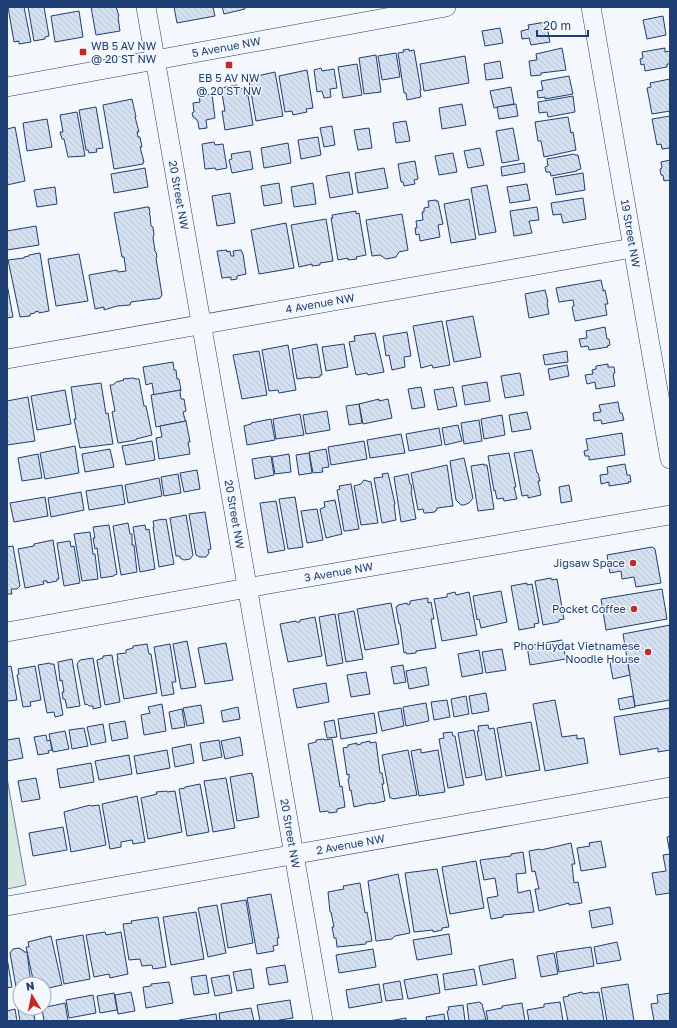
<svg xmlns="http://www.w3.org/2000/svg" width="677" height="1028" font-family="'Golos Text',sans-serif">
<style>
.park{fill:#d7e8df;stroke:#687fa3}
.building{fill:url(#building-back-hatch);stroke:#1d3f73}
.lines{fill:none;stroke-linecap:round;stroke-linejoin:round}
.minor-casing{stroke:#1d3f73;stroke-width:20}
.minor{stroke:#f4f7fb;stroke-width:19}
.poi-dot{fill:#c62828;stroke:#f4f7fb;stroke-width:1.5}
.labels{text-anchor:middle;stroke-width:3;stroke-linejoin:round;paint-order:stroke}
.poi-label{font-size:11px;fill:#1d3f73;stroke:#f4f7fb;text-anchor:end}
.street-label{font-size:11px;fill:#1d3f73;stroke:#f4f7fb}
</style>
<defs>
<pattern id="building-back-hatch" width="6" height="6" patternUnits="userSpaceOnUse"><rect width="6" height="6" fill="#d5e0f0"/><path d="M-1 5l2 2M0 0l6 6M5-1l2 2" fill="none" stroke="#b6c1d1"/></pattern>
</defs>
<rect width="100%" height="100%" fill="#f4f7fb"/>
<!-- park -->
<polygon class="park" points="7,778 26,885 7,889"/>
<!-- building -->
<g class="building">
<polygon points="8,7 24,7 31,42 19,44 19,41 14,42"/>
<polygon points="28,7 44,7 49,36 45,37 45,39 34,41"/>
<polygon points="91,7 116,7 119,16 118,17 120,31 96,35"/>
<polygon points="174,7 213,7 215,16 177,23"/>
<polygon points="222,7 245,7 245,9 224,14"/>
<polygon points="79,11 83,37 55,42 51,16"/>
<polygon points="663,16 666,35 647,39 643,20"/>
<polygon points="546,22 550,42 531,45 529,38 522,39 521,31 529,29 528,25"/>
<polygon points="500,28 503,43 485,46 482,31"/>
<polygon points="562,48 566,70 541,73 541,75 531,76 529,61 537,60 536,54"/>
<polygon points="665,48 665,52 670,51 670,64 667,64 667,67 645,71 644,64 641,65 640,59 643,58 642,52"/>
<polygon points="409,49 409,51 414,50 421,90 420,90 421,97 407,100 406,93 404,93 398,53 404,52 403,50"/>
<polygon points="396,53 400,77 382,80 378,56"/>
<polygon points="376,55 381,92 364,94 359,58"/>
<polygon points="465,56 469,83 424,91 420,64"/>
<polygon points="500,61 503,78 486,80 484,64"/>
<polygon points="357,64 362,95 343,98 338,67"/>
<polygon points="321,68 322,71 334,69 337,88 330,89 331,97 324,98 322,91 317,92 314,70"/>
<polygon points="307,70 313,108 306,109 307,112 293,115 292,111 285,112 279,76"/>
<polygon points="275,72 283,116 256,121 249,81 258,79 257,76"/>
<polygon points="569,76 573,94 545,99 545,97 538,98 537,91 543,90 541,81"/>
<polygon points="670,79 670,111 652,114 647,88 651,87 650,83"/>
<polygon points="237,85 238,89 244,88 245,96 248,95 253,125 225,130 222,111 225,111 221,88"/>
<polygon points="511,87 514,104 494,108 490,91"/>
<polygon points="212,94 215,118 206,120 207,128 199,129 198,122 196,119 193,117 192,113 194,112 193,103 200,102 199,96"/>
<polygon points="573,96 575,112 548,117 547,112 539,113 538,102"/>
<polygon points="132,99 136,117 135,117 139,132 137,132 138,137 140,137 142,147 140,147 144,162 143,162 143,164 114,169 103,105"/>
<polygon points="462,104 466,125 442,129 439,108"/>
<polygon points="516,104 518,116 499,119 497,107"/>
<polygon points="96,107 103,148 96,149 97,152 89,153 88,150 86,150 79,110"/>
<polygon points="77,112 85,156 68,157 64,139 62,139 60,132 63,132 60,115"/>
<polygon points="670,116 670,148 662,149 661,144 657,145 652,119"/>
<polygon points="568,117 571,133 573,132 576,150 544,157 541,141 538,141 535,122"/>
<polygon points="47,119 52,147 27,151 23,123"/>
<polygon points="406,121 410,141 396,143 393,123"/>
<polygon points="332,126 335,145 324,147 320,128"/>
<polygon points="15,127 25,181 7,185 7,129"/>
<polygon points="369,128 372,148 358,150 354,130"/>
<polygon points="513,128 519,160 502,163 496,131"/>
<polygon points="318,137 321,155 301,159 298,140"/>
<polygon points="214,142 215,145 223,144 227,168 216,170 215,168 205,169 202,144"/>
<polygon points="288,143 291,163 264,168 261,148"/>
<polygon points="480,148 484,165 468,168 464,151"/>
<polygon points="250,151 253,169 232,173 229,160 232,159 231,154"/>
<polygon points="453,153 457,172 439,175 435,156"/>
<polygon points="574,154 575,155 578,155 581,169 577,170 577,171 551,176 550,172 546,172 545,167 548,166 547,159"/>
<polygon points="670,160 670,180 664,181 663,175 661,175 660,169 662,168 661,162"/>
<polygon points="415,161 418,179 414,180 415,184 404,186 403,182 401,182 398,164"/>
<polygon points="524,163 525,172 502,176 501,167"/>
<polygon points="145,168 148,187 114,193 111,174"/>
<polygon points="384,168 388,188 358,193 355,173"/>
<polygon points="349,172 353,194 330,198 326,176"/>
<polygon points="583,173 585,190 556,195 553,178"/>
<polygon points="279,183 282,203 264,206 261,186"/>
<polygon points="313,183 316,204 294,207 291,187"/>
<polygon points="527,184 530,200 510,203 507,187"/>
<polygon points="487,185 496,232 479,235 471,188"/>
<polygon points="55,187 57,204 37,207 34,190"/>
<polygon points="230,193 235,223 217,226 212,196"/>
<polygon points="583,198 586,219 563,223 561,214 553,215 551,203"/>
<polygon points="469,199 476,239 451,243 444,204"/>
<polygon points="436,200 436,201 438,201 443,224 438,225 440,237 420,241 419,234 416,235 415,228 417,228 416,221 423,220 422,212 424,212 424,208 429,207 428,201"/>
<polygon points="147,207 149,207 150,213 149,214 150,215 151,226 153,227 154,235 153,238 155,250 154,250 156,252 157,257 156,258 162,295 160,298 157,299 153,299 131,302 130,305 117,306 104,310 104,307 95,309 89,275 117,270 118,272 126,271 124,257 122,257 114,213"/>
<polygon points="537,207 539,220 529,221 532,233 514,236 510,211"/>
<polygon points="356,211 356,214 359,213 366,255 356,257 357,259 348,260 348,258 338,260 331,218 333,218 332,215"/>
<polygon points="402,214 408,250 399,252 396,257 386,259 380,255 372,256 366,220"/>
<polygon points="326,219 333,261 320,263 320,265 312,266 312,264 299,267 291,225"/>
<polygon points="286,223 294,268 259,274 251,230"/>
<polygon points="36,226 39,245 7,250 7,231"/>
<polygon points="227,250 227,252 230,251 231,256 234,256 233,251 241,250 243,254 246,274 237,276 237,279 231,280 231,277 222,278 217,251"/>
<polygon points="40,253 49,311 39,313 38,311 35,312 35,313 30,314 30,316 20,317 8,260 24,258 24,257 29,256 29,255"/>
<polygon points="79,254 88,301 56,306 48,259"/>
<polygon points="601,280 603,289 603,291 605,290 608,304 605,304 607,315 575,321 572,307 574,306 573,300 559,302 556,288"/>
<polygon points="7,284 13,317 7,318"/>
<polygon points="545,290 548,302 547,303 549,314 529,318 525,294"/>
<polygon points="473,316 481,357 454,362 446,321"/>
<polygon points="442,321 450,365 433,368 432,365 421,368 413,326"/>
<polygon points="605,327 607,339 609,339 610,345 607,346 608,347 589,350 588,346 581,347 579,339 587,338 586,331"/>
<polygon points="407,332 411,356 404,357 405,367 392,370 389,355 386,356 383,336"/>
<polygon points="375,333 384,372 368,375 367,373 356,375 349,342 355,341 354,336"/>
<polygon points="317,344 322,375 320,375 320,377 311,378 311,377 297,379 292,349"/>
<polygon points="344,344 348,367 326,371 322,347"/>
<polygon points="288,345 296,390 279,393 278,390 269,391 262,350"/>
<polygon points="259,351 267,395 242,399 233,355"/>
<polygon points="567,351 568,362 545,365 543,355"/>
<polygon points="173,362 174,370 176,370 177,379 179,379 181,390 154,395 152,383 146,385 143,367"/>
<polygon points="608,364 608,367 614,367 615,373 613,374 615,386 596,389 595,382 587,384 585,375 593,374 592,370 596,369 596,366"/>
<polygon points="567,365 569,376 550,380 548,369"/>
<polygon points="520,373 524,395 505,398 501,376"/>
<polygon points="133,378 136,379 139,379 144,406 146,406 152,435 136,439 136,440 118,443 112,412 115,411 110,385 113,385 116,382 124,380 123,379"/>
<polygon points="487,382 490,401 465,405 462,386"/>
<polygon points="101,383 106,414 108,413 113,444 80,448 74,419 76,419 71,387"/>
<polygon points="421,387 425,407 412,409 408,389"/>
<polygon points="453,387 457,406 438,410 434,390"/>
<polygon points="65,390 71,424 37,430 31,396"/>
<polygon points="181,390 180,392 181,399 184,399 186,411 183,412 185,420 186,420 186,421 156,427 151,395"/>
<polygon points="28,397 35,441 7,445 7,401"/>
<polygon points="379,399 379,401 388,399 392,418 363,424 359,404"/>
<polygon points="618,402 620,413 622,413 624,420 602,424 601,420 594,421 593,413 601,412 599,405"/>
<polygon points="359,404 362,423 349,425 346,406"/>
<polygon points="327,411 330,430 306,434 303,415"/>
<polygon points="527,412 531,429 512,432 509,415"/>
<polygon points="300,414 304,435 276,439 273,419"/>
<polygon points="502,415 505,435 484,439 481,419"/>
<polygon points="271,419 275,440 247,445 244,426 251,424 251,423"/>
<polygon points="479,420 482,441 464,444 461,423"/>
<polygon points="186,421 190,442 188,442 190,454 159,459 156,438 162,437 160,426"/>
<polygon points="458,425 462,441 445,445 442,428"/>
<polygon points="439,428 442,445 409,451 406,434"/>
<polygon points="622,433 625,455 589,460 589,456 585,456 584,451 588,450 586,439"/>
<polygon points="401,434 405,453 370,458 367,440"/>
<polygon points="152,441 155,460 126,465 122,446"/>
<polygon points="364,441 367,459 331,465 328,447"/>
<polygon points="75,446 79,473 45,479 40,453"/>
<polygon points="110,449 114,467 85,472 82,454"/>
<polygon points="326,449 329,467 322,468 323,472 313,473 309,452"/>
<polygon points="532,450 537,473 538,473 540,481 538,481 541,495 528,498 528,495 522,496 514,453"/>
<polygon points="309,453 312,473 299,475 296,455"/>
<polygon points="509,453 516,487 514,487 517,499 504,501 503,498 497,499 495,490 494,491 488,456"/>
<polygon points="38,454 42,478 22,481 18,458"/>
<polygon points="289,454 291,472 275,474 272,457"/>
<polygon points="271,456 274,475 255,479 252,459"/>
<polygon points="464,458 473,498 469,503 464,505 461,505 456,500 450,461"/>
<polygon points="484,464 484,465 487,465 494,509 478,511 471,466"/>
<polygon points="625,464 627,475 630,475 631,482 628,482 629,483 609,486 609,482 601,484 600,475 608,474 607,467"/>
<polygon points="447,465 453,506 437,508 437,510 435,511 435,512 426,513 424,513 423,509 418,510 411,473"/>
<polygon points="197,470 200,489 184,492 180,473"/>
<polygon points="388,473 395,504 394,504 396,520 382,523 374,478 383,477 382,474"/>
<polygon points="178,474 181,493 164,496 161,477"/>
<polygon points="408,474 410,484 411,484 412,490 411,491 416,519 401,522 394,477"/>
<polygon points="159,478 162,496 128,503 125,485"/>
<polygon points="364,480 371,482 378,523 361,525 354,486 361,484"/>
<polygon points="351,484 359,529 346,531 344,531 337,490 340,489 339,486"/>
<polygon points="122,485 125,504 89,510 86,491"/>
<polygon points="569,485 572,501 561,503 559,487"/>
<polygon points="81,492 84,510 51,517 48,498"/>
<polygon points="45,497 48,516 14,522 10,503"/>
<polygon points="295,497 303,547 288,549 279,499"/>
<polygon points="335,500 342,534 326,538 320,509 325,507 324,502"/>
<polygon points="276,501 285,550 268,553 260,503"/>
<polygon points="317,509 323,540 307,543 301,511"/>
<polygon points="205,512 211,549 208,550 209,553 206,557 200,557 196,555 189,514"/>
<polygon points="186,515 193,555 190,559 184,560 180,558 180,556 176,556 170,518"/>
<polygon points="163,519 163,520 166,519 174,564 159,567 153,527 154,527 153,521"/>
<polygon points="128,523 130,534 132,534 132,545 134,545 137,572 121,575 113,526"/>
<polygon points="109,525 117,574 114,575 114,576 101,578 97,548 95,549 93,538 95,538 93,527"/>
<polygon points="145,525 146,530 149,529 155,569 140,572 133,527"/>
<polygon points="90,532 93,554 95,554 98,579 82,581 74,534"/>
<polygon points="53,540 59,579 57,579 57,581 47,583 47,581 43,581 44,584 25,588 18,549 34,546 34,544"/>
<polygon points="70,541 71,547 74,546 80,583 64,586 57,543"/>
<polygon points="13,546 20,586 17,589 11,589 12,594 7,594 7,547"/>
<polygon points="652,547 655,549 661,583 636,587 634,577 622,579 621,571 610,573 607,555"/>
<polygon points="551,578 552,580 557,579 564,619 559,620 559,622 543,625 535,581"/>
<polygon points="527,583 527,585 532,584 539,623 534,624 535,627 519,630 511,586"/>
<polygon points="662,589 667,619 606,630 601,599"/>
<polygon points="501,591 507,622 481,628 479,619 477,620 473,596"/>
<polygon points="455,592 456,595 469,592 477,635 442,641 434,599 447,597 447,594"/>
<polygon points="428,598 428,603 431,602 434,619 431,619 436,648 416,651 416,653 407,654 406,652 404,653 400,624 399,624 396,607 398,606 398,605 407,603 408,605 410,604 410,601"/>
<polygon points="391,603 399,644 365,650 357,609"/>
<polygon points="354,611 363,659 346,662 338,614"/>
<polygon points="335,614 343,663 327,666 319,617"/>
<polygon points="315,617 322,656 288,662 280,624 296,621 296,622 300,622 300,620"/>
<polygon points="670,625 670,700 635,706 623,634"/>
<polygon points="562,640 566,659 530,665 527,646"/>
<polygon points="187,641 196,687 181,689 173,644"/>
<polygon points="226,643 233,680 205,684 198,648"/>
<polygon points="147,644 149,654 151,654 157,693 124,699 117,660 118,660 117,654 126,653 126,650 133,648 133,646"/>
<polygon points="170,644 176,682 172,682 174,694 162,696 154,647"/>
<polygon points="502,649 506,670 486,673 482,652"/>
<polygon points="479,650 483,673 462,677 458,654"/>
<polygon points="112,655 120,702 105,705 97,661 97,660 103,658 103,656"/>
<polygon points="93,658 101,707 93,709 93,706 89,706 87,704 85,705 77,664 80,660"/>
<polygon points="72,659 80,706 67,708 65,699 63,699 62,692 64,692 62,680 60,681 58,662"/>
<polygon points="627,660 630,675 613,679 610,663"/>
<polygon points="50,663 50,664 54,664 63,715 55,717 54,712 47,713 38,665"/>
<polygon points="403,665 406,682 394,684 391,667"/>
<polygon points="11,666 17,700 7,701 7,667"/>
<polygon points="35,666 41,700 30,702 31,706 23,707 17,675 19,674 18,669"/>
<polygon points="426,667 429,685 409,689 406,671"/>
<polygon points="366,672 370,694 351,697 347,675"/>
<polygon points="326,683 329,702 297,708 293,689"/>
<polygon points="486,693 489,711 472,714 469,696"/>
<polygon points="466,696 469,714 454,717 451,699"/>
<polygon points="633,696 635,707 620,710 618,699"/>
<polygon points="447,700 450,717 434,720 431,702"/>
<polygon points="555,700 562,737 577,735 577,739 584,738 588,763 545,771 533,704"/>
<polygon points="426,703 429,721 406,726 403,707"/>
<polygon points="162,704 166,731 144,735 141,715 150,713 148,707"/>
<polygon points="201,705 204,723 187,726 183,708"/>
<polygon points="238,707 240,719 223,722 221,711"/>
<polygon points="401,708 404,726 382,731 378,712"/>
<polygon points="670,708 670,750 658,752 658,748 620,755 614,717"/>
<polygon points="182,709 185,727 172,729 169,712"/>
<polygon points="374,713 377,733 341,739 338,719"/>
<polygon points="334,720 337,737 327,738 324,722"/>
<polygon points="125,721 128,738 112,741 109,724"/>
<polygon points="531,722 540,770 506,776 497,728"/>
<polygon points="103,724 106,742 91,745 87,727"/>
<polygon points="488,725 489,729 494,728 502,777 486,780 477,731 479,731 478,726"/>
<polygon points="84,728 88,746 72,749 69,730"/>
<polygon points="474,730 482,775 466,778 458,733"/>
<polygon points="65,731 69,749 53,752 49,734"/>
<polygon points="452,732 453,736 455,736 464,785 448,788 439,739 444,738 443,733"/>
<polygon points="46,735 47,741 50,740 52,750 48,751 49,753 38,755 34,737"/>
<polygon points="240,737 243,755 225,759 221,741"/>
<polygon points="19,738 23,758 7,761 7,740"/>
<polygon points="324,739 324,740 332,739 340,787 342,786 345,807 337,809 337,812 329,813 328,811 320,812 308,744 316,742 316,740"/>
<polygon points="219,740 222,757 203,761 200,743"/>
<polygon points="370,741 370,743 376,742 380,773 382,773 384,784 382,784 385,801 372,804 371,803 354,807 351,790 350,791 348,779 349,779 349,774 347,775 343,748 348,747 348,745 357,743 357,745 361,744 361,743"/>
<polygon points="191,744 194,763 175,767 172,748"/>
<polygon points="421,749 421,753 438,750 445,792 419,796 411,751"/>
<polygon points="167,750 170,768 137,774 134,756"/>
<polygon points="408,750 417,795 393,799 392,798 390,798 382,755"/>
<polygon points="129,755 132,774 99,780 95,761"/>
<polygon points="91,763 94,782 60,788 57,769"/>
<polygon points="252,773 252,776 253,776 259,817 237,821 230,777"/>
<polygon points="36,778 40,799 22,802 18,781"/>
<polygon points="226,778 235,828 213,832 204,781"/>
<polygon points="200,784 209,832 187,836 179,789 185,788 185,787"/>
<polygon points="167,791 167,792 175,791 182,832 148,839 141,798 157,794 156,792"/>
<polygon points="137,796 145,842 133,844 132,840 121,842 121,847 110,849 102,804"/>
<polygon points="90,805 91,806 99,805 106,845 71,852 64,812"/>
<polygon points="63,827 67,850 33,856 29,833"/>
<polygon points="670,836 670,854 667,837"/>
<polygon points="601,841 606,867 581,871 577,848 590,846 589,843"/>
<polygon points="571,843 575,864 572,864 574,883 578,882 582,903 569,905 569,903 539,911 535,889 539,889 535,871 532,872 529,851 540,849 541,850"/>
<polygon points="523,852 526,873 516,874 518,893 530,890 534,912 503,915 503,917 491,919 487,898 498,896 495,878 484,880 480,860 511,856 511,854"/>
<polygon points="670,854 670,893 656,895 652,873 666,871 663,855"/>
<polygon points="476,861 484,908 450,914 442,867"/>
<polygon points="437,869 449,927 442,928 442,930 433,932 433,930 414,932 405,873"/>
<polygon points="398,874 410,933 395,936 392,939 376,941 368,881"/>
<polygon points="360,883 365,913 367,912 372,941 366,942 366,944 337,947 336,938 334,938 332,927 334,927 331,912 330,912 328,892 344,889 343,886"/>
<polygon points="271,894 279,938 277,938 278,945 273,946 274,951 257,954 247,898"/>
<polygon points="246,900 253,943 228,948 221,904"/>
<polygon points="217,905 226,953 208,957 198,908"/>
<polygon points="610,907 613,924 592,928 589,911"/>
<polygon points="196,912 204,959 171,965 163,917"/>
<polygon points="158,917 166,967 153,969 152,965 142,966 140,959 129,960 123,924 132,923 131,921"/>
<polygon points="105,932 106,935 121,932 128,974 110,978 109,974 94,977 86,935"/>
<polygon points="449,934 452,954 417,960 413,940"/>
<polygon points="83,935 90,979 64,984 56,940"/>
<polygon points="51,936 62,985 44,989 44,984 34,984 26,947 29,947 28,942"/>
<polygon points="617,942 621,960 597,964 594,947"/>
<polygon points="591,947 594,966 559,972 556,952"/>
<polygon points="19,948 24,951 24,952 27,952 31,984 20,984 20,993 17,993 10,953 13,949"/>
<polygon points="373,949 376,967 339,973 336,955"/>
<polygon points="554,953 558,974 541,977 537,956"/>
<polygon points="7,958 12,987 7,988"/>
<polygon points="513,959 516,978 483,985 479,966"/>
<polygon points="285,965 288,982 269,985 266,968"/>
<polygon points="251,969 254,988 237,991 233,972"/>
<polygon points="474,969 477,985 445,990 443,974"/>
<polygon points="437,974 440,993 408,999 404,980"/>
<polygon points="206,975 209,993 194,995 191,977"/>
<polygon points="229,975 232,993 215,996 211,978"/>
<polygon points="400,981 403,999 386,1001 383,984"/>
<polygon points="169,982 173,1003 146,1008 143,987 151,986 151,984"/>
<polygon points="379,984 382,1002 349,1008 346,990"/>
<polygon points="628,984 634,1021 607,1021 601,988"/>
<polygon points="131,992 135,1011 118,1014 115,995"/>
<polygon points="582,992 583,994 594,992 594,993 599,992 604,1021 568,1021 563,997 569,996 568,995"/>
<polygon points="114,993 117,1010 100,1013 97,996"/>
<polygon points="670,993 670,1021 654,1021 651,1004 658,1003 657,995"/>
<polygon points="93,995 96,1013 69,1018 66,1000"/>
<polygon points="290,1000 293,1018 274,1021 260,1021 257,1005"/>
<polygon points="480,1002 481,1004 482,1004 486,1020 469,1021 467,1004"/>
<polygon points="560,1002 563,1021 529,1021 527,1010 544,1007 544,1004"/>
<polygon points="65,1003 68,1021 44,1021 42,1008"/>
<polygon points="522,1003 525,1021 488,1021 486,1011 502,1008 502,1006"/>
<polygon points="463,1005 465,1021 449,1021 447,1011 449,1010 448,1007"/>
<polygon points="25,1008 33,1008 35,1021 20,1021 18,1009"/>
<polygon points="251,1008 254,1021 220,1021 219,1013"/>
<polygon points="15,1009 17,1021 7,1021 7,1011"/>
<polygon points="216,1014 217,1021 179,1021 179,1020"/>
<polygon points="444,1014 445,1021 425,1021 427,1021 426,1017"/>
<polygon points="406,1018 406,1021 389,1021"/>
</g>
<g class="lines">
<defs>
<g id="minor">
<path id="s1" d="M146,7L323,1021"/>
<path id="s2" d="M591,7L670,459"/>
<path id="s3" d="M7,87L446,7"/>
<path id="s4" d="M7,359L632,248"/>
<path id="s5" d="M7,632L269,584L670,515"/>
<path id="s6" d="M7,906L670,787"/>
</g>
</defs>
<!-- minor casing -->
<use href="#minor" class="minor-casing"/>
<!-- minor -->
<use href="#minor" class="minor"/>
</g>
<!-- markers -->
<g class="poi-dot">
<rect x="79" y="48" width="8" height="8" rx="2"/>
<rect x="225" y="61" width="8" height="8" rx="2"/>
<circle cx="633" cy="563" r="4"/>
<circle cx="634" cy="609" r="4"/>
<circle cx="648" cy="652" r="4"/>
</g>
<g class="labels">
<!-- poi labels -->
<g class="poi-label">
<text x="91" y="50" text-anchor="start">WB 5 AV NW<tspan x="91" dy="13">@ 20 ST NW</tspan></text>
<text x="229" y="82" text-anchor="middle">EB 5 AV NW<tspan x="229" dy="13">@ 20 ST NW</tspan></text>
<text x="625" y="567">Jigsaw Space</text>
<text x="626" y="613">Pocket Coffee</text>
<text x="640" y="650">Pho Huydat Vietnamese<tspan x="640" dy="13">Noodle House</tspan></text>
</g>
<!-- street labels -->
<g class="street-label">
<text dy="4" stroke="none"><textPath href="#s3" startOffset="223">5 Avenue NW</textPath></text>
<text dy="4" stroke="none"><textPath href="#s1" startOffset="191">20 Street NW</textPath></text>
<text dy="4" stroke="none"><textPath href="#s2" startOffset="230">19 Street NW</textPath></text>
<text dy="4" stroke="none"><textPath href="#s4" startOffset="318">4 Avenue NW</textPath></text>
<text dy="4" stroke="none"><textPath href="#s1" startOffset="515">20 Street NW</textPath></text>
<text dy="4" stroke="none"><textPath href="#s5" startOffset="337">3 Avenue NW</textPath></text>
<text dy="4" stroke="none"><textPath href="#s1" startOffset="839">20 Street NW</textPath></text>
<text dy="4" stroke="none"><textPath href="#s6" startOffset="349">2 Avenue NW</textPath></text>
</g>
</g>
<!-- border -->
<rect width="677" height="1028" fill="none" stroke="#1d3f73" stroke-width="16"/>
<!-- north arrow -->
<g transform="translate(32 996) rotate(350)"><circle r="19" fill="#f4f7fb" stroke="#9eadc5"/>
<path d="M0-3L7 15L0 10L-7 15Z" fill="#c62828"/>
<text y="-6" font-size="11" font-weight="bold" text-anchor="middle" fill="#1d3f73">N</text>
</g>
<!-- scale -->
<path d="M537 30v6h51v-6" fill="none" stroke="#1d3f73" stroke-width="2"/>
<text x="543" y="30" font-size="12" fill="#1d3f73" stroke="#f4f7fb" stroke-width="3" paint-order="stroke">20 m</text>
</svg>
